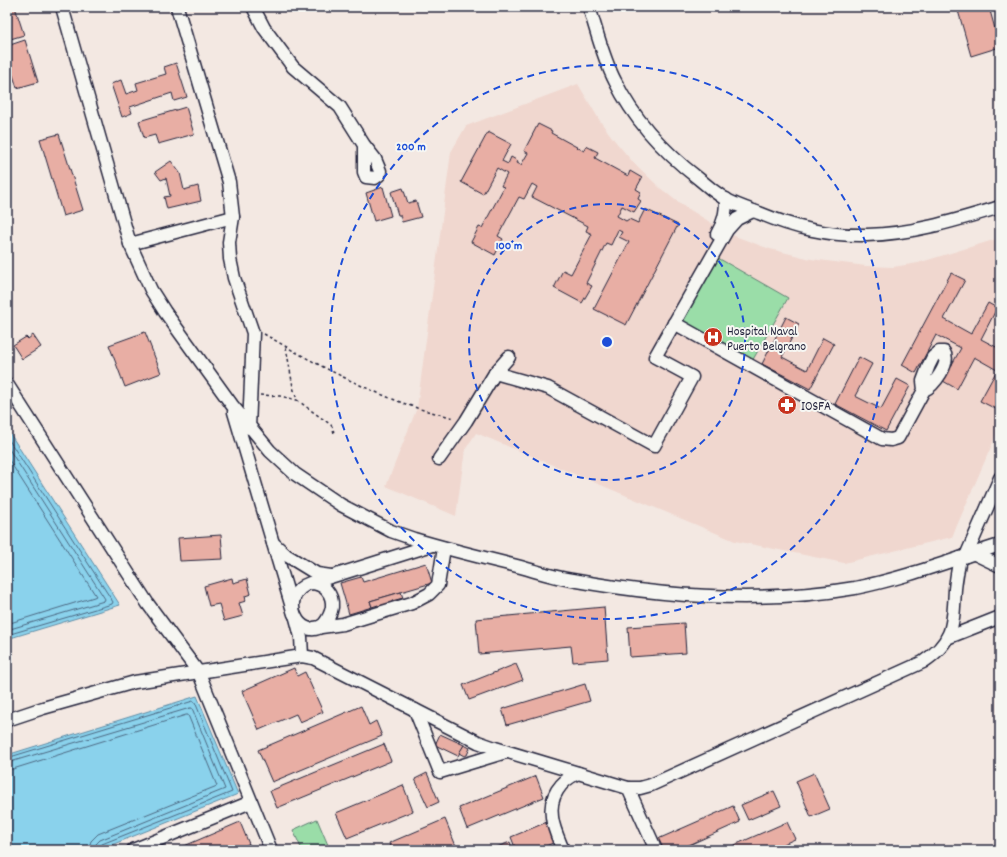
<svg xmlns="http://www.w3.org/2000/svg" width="1007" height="857" font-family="Dekko,sans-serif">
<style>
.built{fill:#f0d7cf}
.green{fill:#9adda8;stroke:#5e8072}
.water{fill:#8ad2ec;stroke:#608ca5}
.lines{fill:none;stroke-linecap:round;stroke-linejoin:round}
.shore{stroke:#4c6882;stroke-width:1}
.building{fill:#e8aea4;stroke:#22223b}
.minor-casing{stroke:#22223b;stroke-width:15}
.path{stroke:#22223b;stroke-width:1.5;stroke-dasharray:3 3;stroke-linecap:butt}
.minor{stroke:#f6f6f2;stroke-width:12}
.ring{fill:none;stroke:#1d4ed8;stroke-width:2;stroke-dasharray:7 5}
.labels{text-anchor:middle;stroke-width:4;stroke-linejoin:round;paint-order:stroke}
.poi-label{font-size:13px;fill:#22223b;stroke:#f6f6f2;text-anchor:start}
.centre{fill:#1d4ed8;stroke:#f6f6f2;stroke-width:2}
.ring-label{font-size:12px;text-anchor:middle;font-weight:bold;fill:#1d4ed8;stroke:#f6f6f2;stroke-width:4;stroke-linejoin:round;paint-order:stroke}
</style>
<rect width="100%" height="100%" fill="#f3e8e2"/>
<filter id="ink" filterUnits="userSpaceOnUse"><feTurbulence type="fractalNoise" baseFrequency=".025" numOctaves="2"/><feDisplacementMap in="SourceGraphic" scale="8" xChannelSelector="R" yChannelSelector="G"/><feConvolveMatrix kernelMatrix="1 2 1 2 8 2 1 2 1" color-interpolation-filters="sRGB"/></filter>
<g filter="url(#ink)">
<!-- built -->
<polygon class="built" points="578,84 600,121 615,141 631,160 660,188 679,203 718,227 732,235 770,249 811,259 866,266 893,267 918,263 1000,238 1000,426 952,537 844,563 735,541 476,433 465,450 456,516 386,486 417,408 451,152 466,126"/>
<!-- green -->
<g class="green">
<polygon points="718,258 788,298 751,363 681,323"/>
<polygon points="317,819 328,845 315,850 302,850 293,830"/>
</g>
<!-- water -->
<g class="water">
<polygon points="7,429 120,605 7,639"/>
<polygon points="197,696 238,794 99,850 7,850 7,755"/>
</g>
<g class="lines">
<!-- shore -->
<g class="shore">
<polyline points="7,437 113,602 112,604 7,635"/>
<polyline points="7,446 105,599 104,601 7,630"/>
<polyline points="7,457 96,596 94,597 7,624"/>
<polyline points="7,758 193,701 195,702 232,792 102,844 100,847 99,850"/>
<polyline points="7,763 190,708 192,708 225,789 100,840 96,844 94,850"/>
<polyline points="7,769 13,769 186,715 188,715 217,786 98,834 91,841 88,850"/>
</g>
</g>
<!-- building -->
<g class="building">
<polygon points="7,7 15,7 24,35 7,40"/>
<polygon points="957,7 989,7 1000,47 971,56"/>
<polygon points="25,40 38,82 17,88 13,75 11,76 7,65 7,61 10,60 7,46"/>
<polygon points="176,63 187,97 174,101 172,93 130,107 132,113 122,117 111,84 121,80 126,94 138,90 136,83 166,74 164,67"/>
<polygon points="186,107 194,134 158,144 155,135 144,138 139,121"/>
<polygon points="538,124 552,131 551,133 584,151 586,146 598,152 595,158 628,176 630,171 642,178 636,189 641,192 638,199 641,201 634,212 622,206 617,216 626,221 629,219 638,223 645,209 678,225 626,325 594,309 629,242 619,237 622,232 618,230 611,245 606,243 586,283 592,286 582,303 554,288 563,270 571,274 592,234 586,231 588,226 532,197 537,187 532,184 524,199 519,197 498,236 503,239 495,255 471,242 479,227 482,228 504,187 501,186 507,174 497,168 483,194 461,182 488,132 511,144 502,161 508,164 511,157 518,161 517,163 521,165 528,153 524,151"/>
<polygon points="59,134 83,210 63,216 40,139"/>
<polygon points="171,161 180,173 184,190 198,186 201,201 167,209 164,197 170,196 166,178 161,180 155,172"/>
<polygon points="383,187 391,216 374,221 366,193"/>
<polygon points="403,188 408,203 416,201 421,217 402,222 400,215 398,215 391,192"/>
<polygon points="951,273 965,280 944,319 971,334 988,303 997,308 981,339 1000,349 1000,401 996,409 980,401 997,370 974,357 957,389 943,381 961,348 936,335 916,373 902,365"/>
<polygon points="786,317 799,324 782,357 807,370 823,338 834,344 810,389 762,364"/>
<polygon points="145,332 161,373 125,387 109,345"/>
<polygon points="33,335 41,347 22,359 13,345 26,337 28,339"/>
<polygon points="859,357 872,364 855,396 881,409 897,379 910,386 886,431 835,404"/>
<polygon points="221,535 223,559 180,561 178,538"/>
<polygon points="426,563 432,583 370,601 372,607 349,614 340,583 361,577 363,582"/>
<polygon points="232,578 233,583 247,579 251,594 245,596 246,601 239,603 243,616 224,621 219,604 209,606 204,586"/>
<polygon points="401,592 403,598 392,601 393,606 380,610 378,605 372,607 370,601"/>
<polygon points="604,607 608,659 573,662 571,646 479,654 476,619"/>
<polygon points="684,623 686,653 630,657 628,627"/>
<polygon points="516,664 523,680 469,700 463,685"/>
<polygon points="294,668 297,676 305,672 323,712 300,722 296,714 259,730 242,691"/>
<polygon points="585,684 590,701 507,725 502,709"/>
<polygon points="361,706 369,725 376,721 382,736 272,782 258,750"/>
<polygon points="440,734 464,745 458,756 435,745"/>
<polygon points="384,744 391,761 277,808 270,791"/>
<polygon points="464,745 470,748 467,755 464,756 459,753"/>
<polygon points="427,773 439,802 428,807 415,779"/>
<polygon points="814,773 830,809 811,817 796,781"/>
<polygon points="536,776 544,797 467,829 459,808"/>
<polygon points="403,785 413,811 347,838 336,813"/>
<polygon points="774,791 781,806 748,820 741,805"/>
<polygon points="733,806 740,822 678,850 663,850 658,839"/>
<polygon points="445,819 456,846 447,850 392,850 389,843"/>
<polygon points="240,822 249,844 236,850 175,850"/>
<polygon points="547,822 555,842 537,850 516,850 511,837"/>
<polygon points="787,822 795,839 770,850 723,850"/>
<polygon points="510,842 513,850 499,850 497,847"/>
<polygon points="249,844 252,850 236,850"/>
<polygon points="649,845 652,850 637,850"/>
</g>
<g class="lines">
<defs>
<g id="minor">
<path d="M62,7L130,244L151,290L165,312L232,405L270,451L295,474L341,505L391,531L414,539C447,549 480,557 513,565C533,570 552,577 572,580C665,597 762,604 855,588C905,578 952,560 1000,545"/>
<polyline points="177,7 229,182 233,217 229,242 230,259 234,278 253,333 249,428"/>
<polyline points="253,7 264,28 293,67 340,107 364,145 375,159 380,171 379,175 375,178 366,177 364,172 364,145"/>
<path d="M589,7C597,32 603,58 615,81C634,120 664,152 699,179C707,186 716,193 725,199C735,205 748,209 759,213C795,228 828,236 867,235C913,234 957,220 1000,207"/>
<path d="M717,234C724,222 726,213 726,199"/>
<polyline points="130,244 233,217"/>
<path d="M674,323L882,439L891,440L898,438L924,390L923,381L929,365L933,357L939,352H944C951,363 934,386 924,390"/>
<polyline points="509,357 495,373 548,388 654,446 692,377 655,357 727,230 737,219 753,211"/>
<polyline points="7,384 148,604 199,673 271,850"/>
<polyline points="234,412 294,614"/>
<polyline points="439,459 466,421 495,373"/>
<polyline points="273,543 286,555 317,574 331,576"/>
<polyline points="973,553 1000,566"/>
<polyline points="966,556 1000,478"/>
<path d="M310,583C324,583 333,594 332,607C331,613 328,619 324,624C301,645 275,595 310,583Z"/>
<polyline points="311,583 432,545"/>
<polyline points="314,628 343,624 412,603 429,594 438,585 444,548"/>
<polyline points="947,638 1000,617"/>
<path d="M302,656L313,658L478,742L495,748L628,788H640L651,785L923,662C955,641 953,623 955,589C956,579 958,568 960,558"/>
<polyline points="415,710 440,772 506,752"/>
<polyline points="7,720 43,708 135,682 302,656 301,637 296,618"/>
<polyline points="628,788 656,850"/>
<polyline points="133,850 251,802"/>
<path d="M563,850C559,840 553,828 552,817C549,797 560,781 578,773"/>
</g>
</defs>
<!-- minor casing -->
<use href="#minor" class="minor-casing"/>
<!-- path -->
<g class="path">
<path d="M264,334C312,362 364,390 417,408C430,412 443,415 455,418"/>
<polyline points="286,347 293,387 297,400 331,425 333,428 334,434"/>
<polyline points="260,395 280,396 297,400"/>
</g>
<!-- minor -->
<use href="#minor" class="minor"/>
</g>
</g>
<!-- distance rings -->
<g class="ring">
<circle cx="607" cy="342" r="138"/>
<circle cx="607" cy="342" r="277"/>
</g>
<!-- icons -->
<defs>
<symbol id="hospital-disc" viewBox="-11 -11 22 22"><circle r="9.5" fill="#c8321e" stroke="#f6f6f2"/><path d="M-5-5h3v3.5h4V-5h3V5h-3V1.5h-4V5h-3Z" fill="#fff"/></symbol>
<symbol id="pharmacy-disc" viewBox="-11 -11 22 22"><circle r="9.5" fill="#c8321e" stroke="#f6f6f2"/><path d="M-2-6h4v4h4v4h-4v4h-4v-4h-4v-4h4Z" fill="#fff"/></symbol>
</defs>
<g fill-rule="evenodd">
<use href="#hospital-disc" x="702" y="326" width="22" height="22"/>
<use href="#pharmacy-disc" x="776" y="394" width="22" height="22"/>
</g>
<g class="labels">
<!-- poi labels -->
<g class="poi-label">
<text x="727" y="335">Hospital Naval<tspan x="727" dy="15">Puerto Belgrano</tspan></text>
<text x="801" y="410">IOSFA</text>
</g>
</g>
<circle cx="607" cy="342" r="6" class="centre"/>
<g class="ring-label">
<text x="411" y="150">200 m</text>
<text x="509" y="249">100 m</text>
</g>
<!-- margin -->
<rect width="1007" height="857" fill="none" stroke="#f6f6f2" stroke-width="24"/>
<rect x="12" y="12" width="983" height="833" fill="none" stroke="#22223b" stroke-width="1.5" filter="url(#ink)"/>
</svg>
